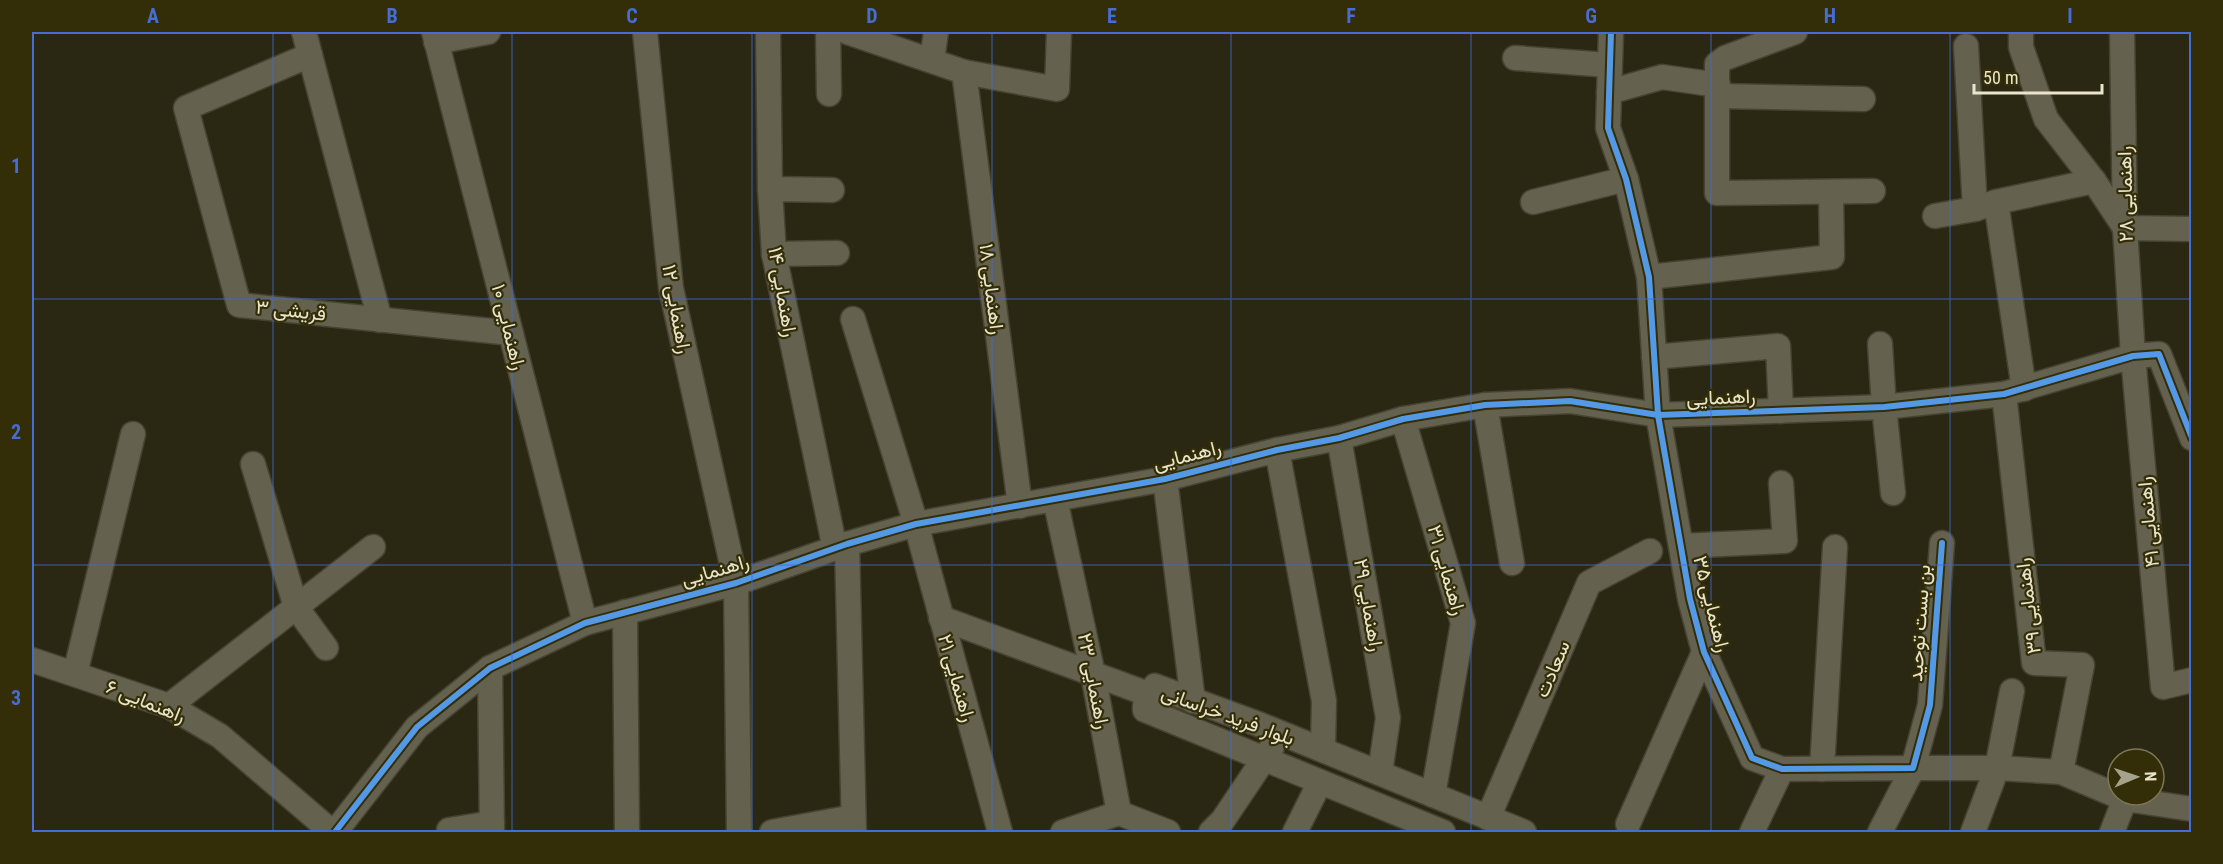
<svg xmlns="http://www.w3.org/2000/svg" width="2223" height="864" font-family="'Roboto Condensed',Vazirmatn,sans-serif">
<style>
.lines{fill:none;stroke-linecap:round;stroke-linejoin:round}
.minor-casing{stroke:#464332;stroke-width:27}
.minor{stroke:#64614f;stroke-width:24}
.cycleway-casing{stroke:#342e08;stroke-width:10}
.cycleway{stroke:#5399e6;stroke-width:6}
.grid{fill:none;stroke:#466cd6;stroke-width:1.5;stroke-opacity:0.55}
.labels{text-anchor:middle;stroke-width:4.5;stroke-linejoin:round;paint-order:stroke}
.street-label{font-size:20px;fill:#e9e5cc;stroke:#342e08}
.neatline{fill:none;stroke:#466cd6;stroke-width:2}
.grid-label{font-size:20px;text-anchor:middle;font-weight:bold;fill:#466cd6}
</style>
<rect width="100%" height="100%" fill="#2a2712"/>
<g class="lines">
<defs>
<g id="minor">
<polyline points="304,32 380,320"/>
<polyline points="434,32 585,623"/>
<polyline points="645,32 671,288 736,583 739,832"/>
<polyline points="768,32 770,189 774,254 835,549"/>
<polyline points="828,32 829,94"/>
<polyline points="847,32 964,72 1057,89 1059,32"/>
<polyline points="1611,32 1608,128 1626,179 1649,277 1658,415 1690,599 1704,652 1752,758 1782,769 1913,768 1930,705 1942,543"/>
<polyline points="1795,32 1725,58 1717,64 1717,193 1873,191"/>
<polyline points="2021,32 2021,47 2046,119 2094,181 2125,228 2192,229"/>
<polyline points="2122,32 2125,228 2133,356 2163,687 2192,680"/>
<polyline points="436,42 488,32"/>
<polyline points="1966,46 1975,209"/>
<polyline points="310,55 186,108 239,305 511,333"/>
<polyline points="1515,58 1608,65"/>
<polyline points="932,60 936,32"/>
<polyline points="964,72 1020,506"/>
<polyline points="1609,92 1662,77 1718,85"/>
<polyline points="1718,96 1863,99"/>
<polyline points="770,189 832,190"/>
<polyline points="1533,202 1626,179"/>
<polyline points="1996,202 2024,389"/>
<polyline points="1935,216 1975,209 1996,202 2094,181"/>
<polyline points="774,254 837,253"/>
<polyline points="1649,277 1832,257 1831,193"/>
<polyline points="853,319 916,524 1000,832"/>
<polyline points="1880,344 1884,407 1893,493"/>
<polyline points="1654,357 1778,346 1781,411"/>
<polyline points="2004,394 2034,663 2082,665 2061,772"/>
<polyline points="1485,405 1512,563"/>
<polyline points="1403,419 1463,623 1433,795"/>
<polyline points="1339,438 1388,718 1380,773"/>
<polyline points="1277,450 1324,701 1323,750"/>
<polyline points="253,464 296,607 326,648"/>
<polyline points="1165,479 1193,701"/>
<polyline points="1055,499 1093,674 1119,813"/>
<polyline points="847,544 854,832"/>
<polyline points="1681,546 1785,541 1781,483"/>
<polyline points="625,612 627,832"/>
<polyline points="941,618 1148,694"/>
<polyline points="32,660 169,706 220,736 332,832"/>
<polyline points="490,668 492,832"/>
<polyline points="75,674 133,434"/>
<polyline points="169,706 373,547"/>
<polyline points="1822,769 1835,547"/>
<polyline points="1119,813 1168,832"/>
<polyline points="1488,818 1589,583 1650,551"/>
<polyline points="1628,824 1704,652"/>
<polyline points="449,830 492,823"/>
<polyline points="335,832 417,727 490,668 585,623 736,583 847,544 916,524 1165,479 1277,450 1339,438 1403,419 1485,405 1570,401 1658,415 1884,407 2004,394 2133,356 2159,354 2192,438"/>
<polyline points="772,832 853,817"/>
<polyline points="1063,832 1119,813"/>
<polyline points="1211,832 1223,820 1272,747"/>
<polyline points="1295,832 1320,782"/>
<path d="M1443,832L1145,710C1144,700 1148,693 1155,686L1261,725L1524,832"/>
<polyline points="1752,832 1782,769"/>
<polyline points="1880,832 1913,768 1997,768 2061,772 2125,799"/>
<polyline points="1973,832 1997,768 2012,691"/>
<polyline points="2112,832 2125,799 2192,809"/>
</g>
</defs>
<!-- minor casing -->
<use href="#minor" class="minor-casing"/>
<!-- minor -->
<use href="#minor" class="minor"/>
<defs>
<g id="cycleway">
<polyline points="1611,32 1608,128 1626,179 1649,277 1658,415 1690,599 1704,652 1752,758 1782,769 1913,768 1930,705 1942,543"/>
<polyline points="335,832 417,727 490,668 585,623 736,583 847,544 916,524 1165,479 1277,450 1339,438 1403,419 1485,405 1570,401 1658,415 1884,407 2004,394 2133,356 2159,354 2192,438"/>
</g>
</defs>
<!-- cycleway casing -->
<use href="#cycleway" class="cycleway-casing"/>
<!-- cycleway -->
<use href="#cycleway" class="cycleway"/>
</g>
<!-- grid -->
<path class="grid" d="M273,32V832M512,32V832M752,32V832M992,32V832M1231,32V832M1471,32V832M1711,32V832M1950,32V832M32,299H2192M32,565H2192"/>
<g class="labels">
<!-- street labels -->
<g class="street-label">
<text transform="translate(2125 194) rotate(-91)" y="7">راهنمایی ۲۸</text>
<text transform="translate(992 289) rotate(83)" y="7">راهنمایی ۱۸</text>
<text transform="translate(783 292) rotate(80)" y="7">راهنمایی ۱۴</text>
<text transform="translate(677 309) rotate(80)" y="7">راهنمایی ۱۲</text>
<text transform="translate(291 310) rotate(6)" y="7">قریشی ۳</text>
<text transform="translate(509 327) rotate(76)" y="7">راهنمایی ۱۰</text>
<text transform="translate(1721 397) rotate(-2)" y="7">راهنمایی</text>
<text transform="translate(1187 455) rotate(-14)" y="7">راهنمایی</text>
<text transform="translate(2148 522) rotate(-95)" y="7">راهنمایی ۴۱</text>
<text transform="translate(715 570) rotate(-16)" y="7">راهنمایی</text>
<text transform="translate(1447 570) rotate(74)" y="7">راهنمایی ۳۱</text>
<text transform="translate(1712 604) rotate(76)" y="7">راهنمایی ۳۵</text>
<text transform="translate(1369 605) rotate(80)" y="7">راهنمایی ۲۹</text>
<text transform="translate(2028 606) rotate(-97)" y="7">راهنمایی ۳۹</text>
<text transform="translate(1919 623) rotate(-86)" y="7">بن بست توحید</text>
<text transform="translate(1552 669) rotate(-67)" y="7">سعادت</text>
<text transform="translate(957 678) rotate(74)" y="7">راهنمایی ۲۱</text>
<text transform="translate(1094 681) rotate(79)" y="7">راهنمایی ۲۳</text>
<text transform="translate(146 701) rotate(22)" y="7">راهنمایی ۶</text>
<text transform="translate(1228 715) rotate(20)" y="7">بلوار فرید خراسانی</text>
</g>
</g>
<!-- border -->
<rect width="2223" height="864" fill="none" stroke="#342e08" stroke-width="66"/>
<!-- north arrow -->
<g transform="translate(2136 777) rotate(88)"><circle r="28" fill="#342e08" stroke="#7c7756" stroke-width="1.5"/>
<path d="M0-4.5L10 22L0 15L-10 22Z" fill="#a6a28b"/>
<text y="-9" font-size="16" font-weight="bold" text-anchor="middle" fill="#e9e5cc">N</text>
</g>
<!-- scale -->
<path d="M1974 84v9h128v-9" fill="none" stroke="#e9e5cc" stroke-width="3"/>
<text x="1983" y="84" font-size="18" fill="#e9e5cc" stroke="#342e08" stroke-width="4.5" paint-order="stroke">50 m</text>
<rect x="33" y="33" width="2157" height="798" class="neatline"/>
<g class="grid-label">
<text x="153" y="23">A</text>
<text x="392" y="23">B</text>
<text x="632" y="23">C</text>
<text x="872" y="23">D</text>
<text x="1112" y="23">E</text>
<text x="1351" y="23">F</text>
<text x="1591" y="23">G</text>
<text x="1830" y="23">H</text>
<text x="2070" y="23">I</text>
<text x="16" y="173">1</text>
<text x="16" y="439">2</text>
<text x="16" y="705">3</text>
</g>
</svg>
